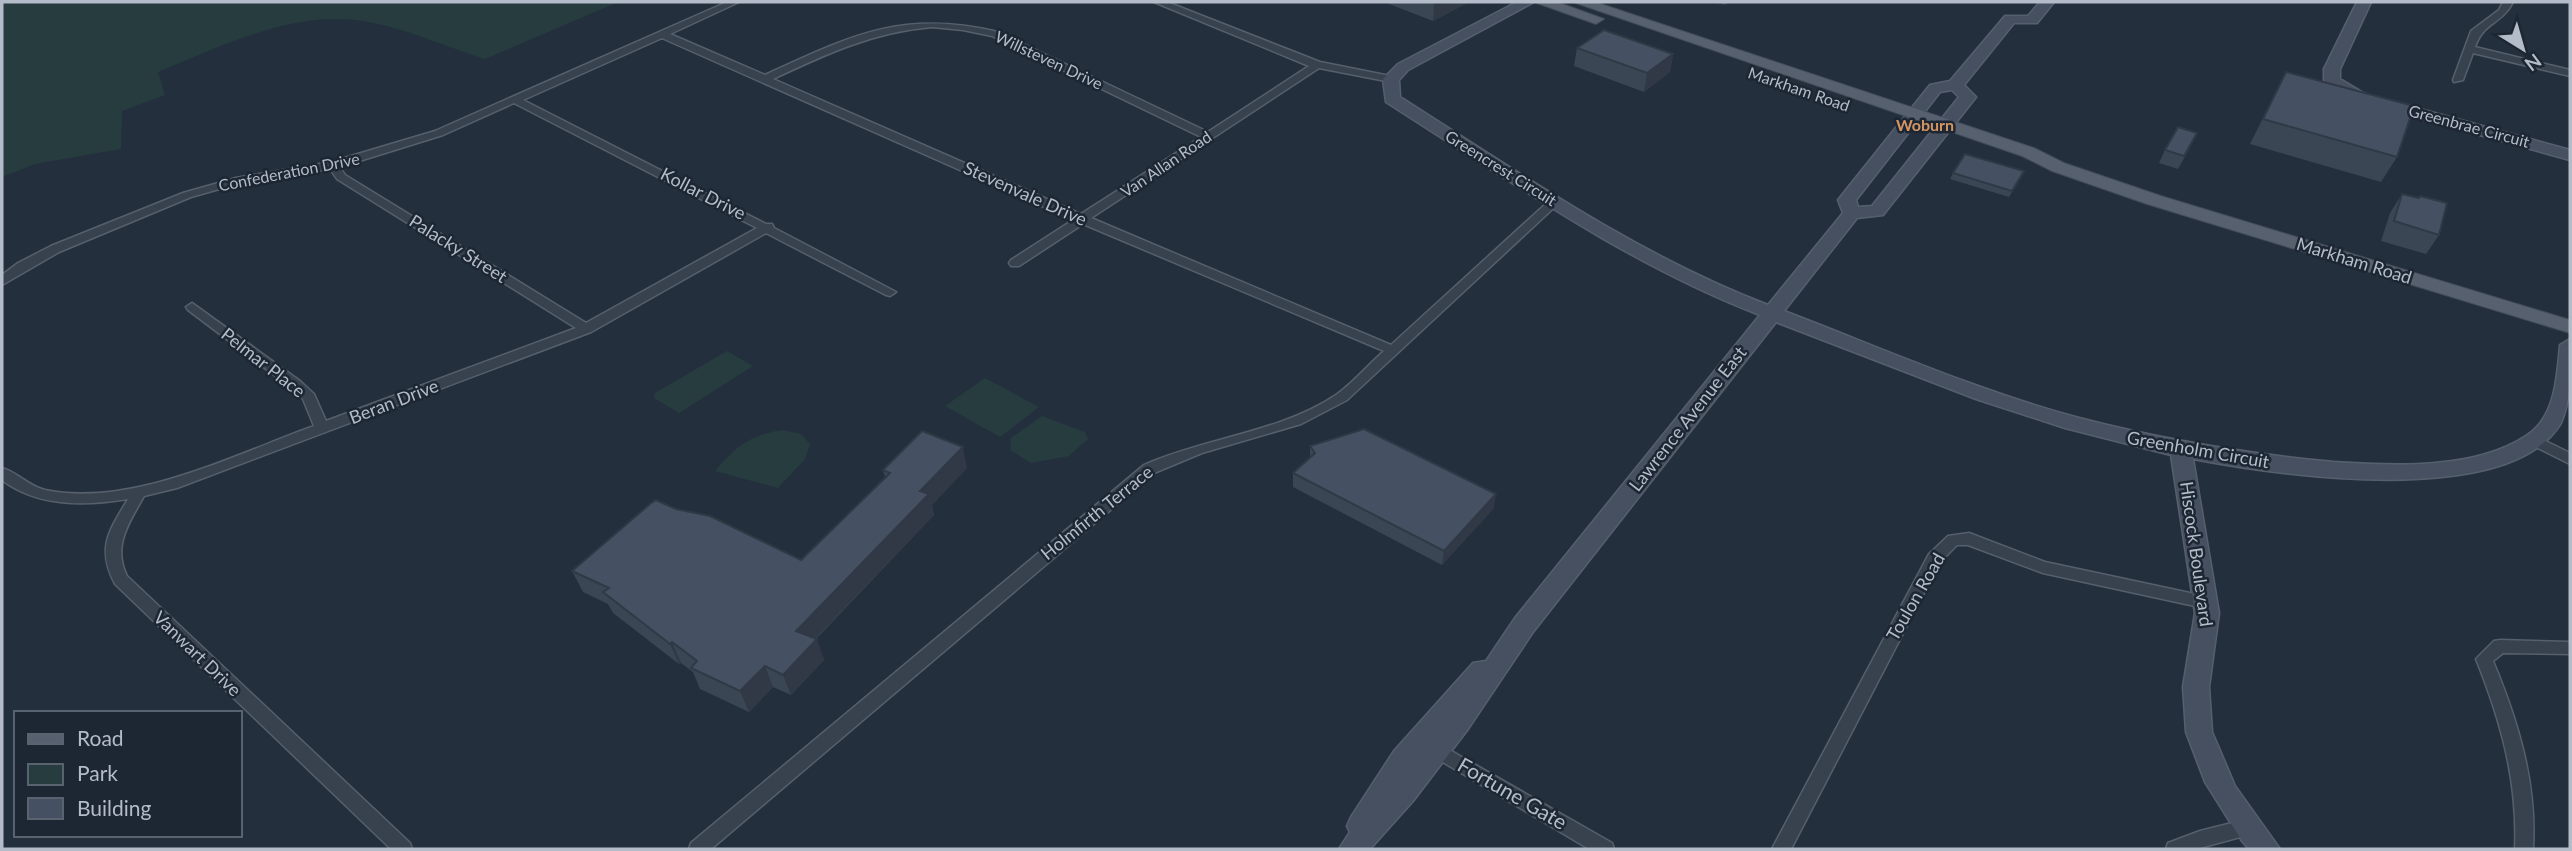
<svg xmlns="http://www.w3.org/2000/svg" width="2572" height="851" font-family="Lato,sans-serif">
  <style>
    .green { fill: #263c3f }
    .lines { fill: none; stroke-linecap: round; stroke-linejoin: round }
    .street-casing { stroke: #565f6c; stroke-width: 3 }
    .secondary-casing { stroke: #565f6c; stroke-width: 3 }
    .primary-casing { stroke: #414a57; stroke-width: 2 }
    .street { fill: #38414e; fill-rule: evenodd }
    .secondary { fill: #465061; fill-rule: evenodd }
    .primary { fill: #56606e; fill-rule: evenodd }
    .wall { fill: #3b4654 }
    .shaded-wall { fill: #303945 }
    .building { fill: #455162; stroke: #303945; stroke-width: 2 }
    .labels { text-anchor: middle; stroke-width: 5; stroke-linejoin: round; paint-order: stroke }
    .far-street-label { font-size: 16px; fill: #b4bcc9; stroke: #1d2633 }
    .far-neighbourhood-label { font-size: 16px; font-weight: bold; fill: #d59563; stroke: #1d2633 }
    .street-label { font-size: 18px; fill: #b4bcc9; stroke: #1d2633 }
    .near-street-label { font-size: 21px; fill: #b4bcc9; stroke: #1d2633 }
  </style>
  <rect width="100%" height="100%" fill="#242f3e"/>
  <path class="green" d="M2,2H618L485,59C450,48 414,32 378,24C301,5 228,44 158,72L165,95L122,111L121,149L35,164L2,177Z
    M727,351L753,366L679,413L654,398L655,393Z
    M985,378L1039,407L1000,437L945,406Z
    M1042,416L1085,432L1088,439L1069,456L1031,463L1010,450L1011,438Z
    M783,430L801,434L810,444L805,459L778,488L715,471C735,447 751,434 783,430Z"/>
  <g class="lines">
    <g class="street-casing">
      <path id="street" d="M727,2H739L670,34L765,75C850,36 902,9 998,32L1208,132L1309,66L1154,2H1167L1320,62L1395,77L1396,79L1391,82L1319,68L1091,218L1391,345L1550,200L1554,199L1560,202L1347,400L1301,424L1202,453L1154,473L711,849H689L691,843L1144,465C1205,438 1281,432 1336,395C1353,383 1368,365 1384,351L1083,224L1019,266H1011L1009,263L1011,260L1073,220L662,38L523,100L766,224H772L774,228L896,292L890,296L886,295L766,233L591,332L177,488L144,496C129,523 112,546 127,576L410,843L412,849H391L115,584C96,548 109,531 128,499C84,506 38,507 2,480V468C17,472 28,486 45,490C130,508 234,455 314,426L303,399L290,387L188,310L186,307L192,303L300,381L314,394L326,421L576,328L337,179L330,169L237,184L191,197L59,252L2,285V275L18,263L51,246L183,193L236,178L331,162L435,131ZM932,27L963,30L992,36L1201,137L1081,214L773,79C826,54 873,32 932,27ZM514,103L757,228L586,323L345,175L340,167L443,135Z
        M2503,2H2513C2501,25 2484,21 2475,47L2570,70V76L2473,53L2463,80L2454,82L2453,80L2471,31L2499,10Z
        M2535,436L2570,453V464L2530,444L2528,441L2530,438Z
        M1969,533L2045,562L2204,596L2210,598L2212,602L2210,606L2204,608L2043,573L1968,545H1957L1940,562L1791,849H1772L1929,554L1948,536Z
        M2500,640L2570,642V654L2503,653L2493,661C2518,721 2537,783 2533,849H2515C2518,782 2501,721 2476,659L2494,641Z
        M1432,740L1612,843L1614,849H1589L1426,752L1423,747L1426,742Z
        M2248,819L2255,821L2257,827L2255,833L2196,849H2166L2168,843L2200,831Z"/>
    </g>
    <g class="secondary-casing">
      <path id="secondary" d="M1517,2H1534L1408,70L1399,80L1400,97C1518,172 1637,255 1768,305L1843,213L1838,200L1930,85L1950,81L2005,16H2028L2040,2H2054L2037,23H2014L1964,85L1976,97L1883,215L1857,218L1784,311C1881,348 1978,391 2079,418C2164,440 2247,454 2334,462C2393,466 2474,470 2526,436C2556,417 2557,376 2560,345L2570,339C2570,366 2572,398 2561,423C2509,510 2278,475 2193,459L2219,613L2209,687L2212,732L2235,786L2280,849H2249L2242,841L2205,782L2186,732L2183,687L2195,613L2171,455L2065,428L1976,399L1776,322L1533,632L1468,729L1413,801L1370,849H1339L1350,832L1347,826L1351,817L1394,751L1473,663L1486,661L1515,618L1760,315C1627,264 1507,179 1386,102L1383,79L1398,64ZM1952,90L1959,97L1872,206L1858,207L1856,200L1940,92Z
        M2357,2H2371L2340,69V79L2365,94L2570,150V160L2353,100L2336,92L2324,80V69Z"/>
    </g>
    <g class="primary-casing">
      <path id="primary" d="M1534,2H1557L1604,19L1596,24Z
        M1573,2H1595L2034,148L2064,163L2161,196L2570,320V333L2147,204L2052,171L2022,156Z"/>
    </g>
    <use href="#street" class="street"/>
    <use href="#secondary" class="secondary"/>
    <use href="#primary" class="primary"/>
  </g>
  <path class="wall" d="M1384,2H1469L1433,21Z
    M1713,2H1729L1725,5Z
    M1577,48L1673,54L1670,72L1644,92L1574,66Z
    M2286,72L2397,157L2381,182L2250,144Z
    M2191,146L2178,169L2159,163L2165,150Z
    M2024,171L2021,178L2009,197L1950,179L1953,173Z
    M2402,194L2439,235L2426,254L2381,241L2390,213Z
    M1310,446L1494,508L1442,565L1293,487V473L1310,457Z
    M967,468L932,505L934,515L816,639L824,660L791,695L773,687L749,712L700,689L693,672L681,663L679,664L613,613L608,604L583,592L572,571L801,560L885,477L883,470Z"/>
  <path class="shaded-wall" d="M1434,2H1469L1433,21Z
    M1673,54L1670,72L1644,92L1647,73Z
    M2024,171L2021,178L2009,197L2012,191Z
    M963,447L967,468L932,505L934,515L803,651L796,631L920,491Z
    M1496,494L1494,508L1442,565L1444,551Z
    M817,639L824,660L791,695L783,675Z
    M672,642L681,663L679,664L670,644Z
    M765,666L773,687L749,712L740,691Z"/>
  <path class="building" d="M1604,30L1673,54L1647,73L1577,48Z
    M2286,72L2414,106L2397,157L2263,119Z
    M2178,127L2197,133L2184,156L2165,150Z
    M1965,154L2024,171L2012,191L1953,173Z
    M2402,194L2419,198L2420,196L2447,203L2439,235L2394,221Z
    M1364,429L1496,494L1444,551L1293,473L1315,453L1310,446Z
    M922,431L963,447L920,491L929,494L796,631L817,639L783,675L765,666L740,691L691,668L697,661L672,642L670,644L603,592L609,588L572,571L650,504L656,500L676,509L710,516L801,560L890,473L883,470Z"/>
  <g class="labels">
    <g class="far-street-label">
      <text transform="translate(1049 60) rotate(25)" y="6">Willsteven Drive</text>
      <text transform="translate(1799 89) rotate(19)" y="6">Markham Road</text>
      <text transform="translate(2469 126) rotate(15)" y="6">Greenbrae Circuit</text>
      <text transform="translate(1166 164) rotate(-34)" y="6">Van Allan Road</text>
      <text transform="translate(1501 168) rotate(32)" y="6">Greencrest Circuit</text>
      <text transform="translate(289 172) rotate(-11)" y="6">Confederation Drive</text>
    </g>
    <g class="far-neighbourhood-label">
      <text x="1925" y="131">Woburn</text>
    </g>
    <g class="street-label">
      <text transform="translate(703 194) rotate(27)" y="6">Kollar Drive</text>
      <text transform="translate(1025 194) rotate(24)" y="6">Stevenvale Drive</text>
      <text transform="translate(458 249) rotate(32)" y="6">Palacky Street</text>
      <text transform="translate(2354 261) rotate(17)" y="6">Markham Road</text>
      <text transform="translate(263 363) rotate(38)" y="6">Pelmar Place</text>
      <text transform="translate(394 402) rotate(-21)" y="6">Beran Drive</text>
      <text transform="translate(1688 419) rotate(-52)" y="6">Lawrence Avenue East</text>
      <text transform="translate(2198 450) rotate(10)" y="6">Greenholm Circuit</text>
      <text transform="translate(1097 513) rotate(-39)" y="6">Holmfirth Terrace</text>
      <text transform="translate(2196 554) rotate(82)" y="6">Hiscock Boulevard</text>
      <text transform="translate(1916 597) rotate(-60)" y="6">Toulon Road</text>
      <text transform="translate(197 654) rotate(44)" y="6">Vanwart Drive</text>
    </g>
    <g class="near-street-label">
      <text transform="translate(1512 794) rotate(30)" y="7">Fortune Gate</text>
    </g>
  </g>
  <rect width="2572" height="851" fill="none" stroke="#b4bcc9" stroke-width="7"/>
  <rect x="14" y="711" width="228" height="126" fill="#1d2633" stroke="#59626f" stroke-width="2"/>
  <rect x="28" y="734" width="35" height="10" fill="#56606e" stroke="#59626f" stroke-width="2"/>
  <text x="77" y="746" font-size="21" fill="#b4bcc9">Road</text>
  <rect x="28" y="764" width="35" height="21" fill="#263c3f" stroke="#59626f" stroke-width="2"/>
  <text x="77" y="781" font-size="21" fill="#b4bcc9">Park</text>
  <rect x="28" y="798" width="35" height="21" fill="#455162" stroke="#59626f" stroke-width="2"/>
  <text x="77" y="816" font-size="21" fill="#b4bcc9">Building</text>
  <g transform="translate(2523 49) rotate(143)" stroke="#1d2633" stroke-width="5" paint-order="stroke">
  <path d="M0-5L12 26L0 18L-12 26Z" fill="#b4bcc9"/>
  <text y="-10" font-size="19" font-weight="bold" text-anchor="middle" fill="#b4bcc9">N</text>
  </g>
</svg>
